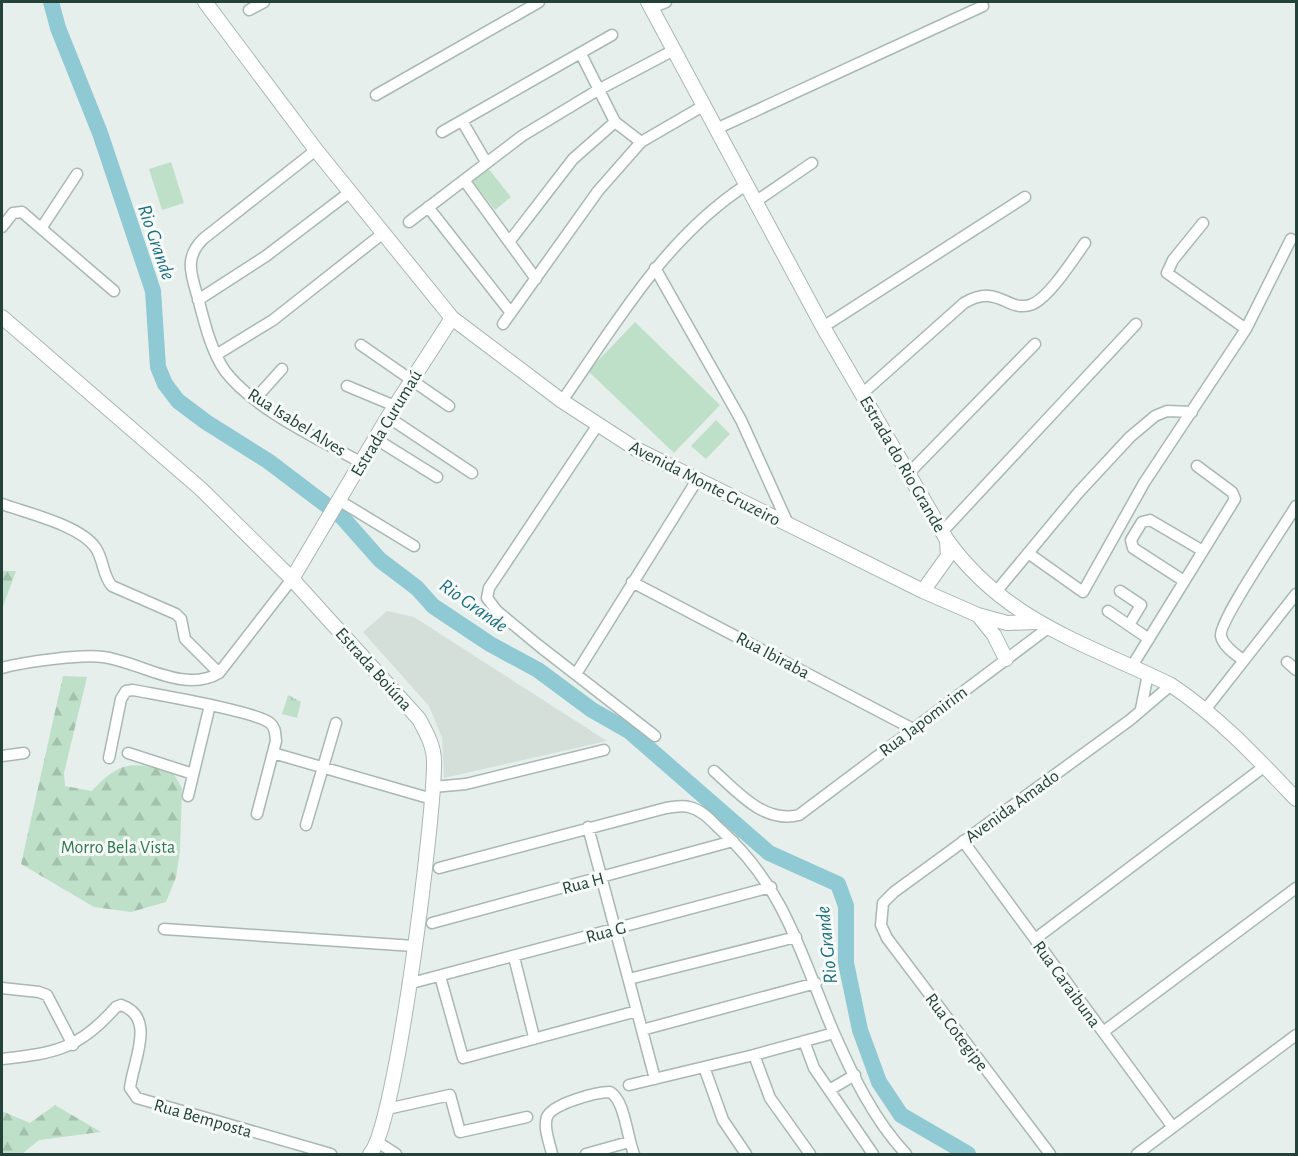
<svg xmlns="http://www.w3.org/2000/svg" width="1298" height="1156" font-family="'Alegreya Sans',sans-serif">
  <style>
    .built { fill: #d4dfda }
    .forest { fill: url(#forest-firs) }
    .park { fill: url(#park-tufts) }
    .pitch { fill: #bfe0c8 }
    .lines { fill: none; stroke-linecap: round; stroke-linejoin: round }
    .river { stroke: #8ec9d4; stroke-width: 16 }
    .minor-casing { stroke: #a8b8b2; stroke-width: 13 }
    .tertiary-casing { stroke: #a8b8b2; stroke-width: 16 }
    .minor { stroke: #fff; stroke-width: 10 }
    .tertiary { stroke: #fff; stroke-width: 14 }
    .labels { text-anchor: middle; stroke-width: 6; stroke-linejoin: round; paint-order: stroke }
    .street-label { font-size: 18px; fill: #24423a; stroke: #f7fbf9 }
    .park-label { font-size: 18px; fill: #2d7a4b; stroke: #f7fbf9 }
    .water-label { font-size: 20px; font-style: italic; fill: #1c6f80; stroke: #f7fbf9 }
  </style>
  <defs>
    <pattern id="forest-firs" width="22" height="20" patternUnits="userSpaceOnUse" patternTransform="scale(1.5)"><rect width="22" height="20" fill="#bfe0c8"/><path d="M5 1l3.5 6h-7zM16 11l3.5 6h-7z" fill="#a4c1ad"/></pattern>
    <pattern id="park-tufts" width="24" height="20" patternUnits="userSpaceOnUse" patternTransform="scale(1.5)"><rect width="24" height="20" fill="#bfe0c8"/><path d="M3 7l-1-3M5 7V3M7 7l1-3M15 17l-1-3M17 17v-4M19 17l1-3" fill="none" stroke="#a4c1ad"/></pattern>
  </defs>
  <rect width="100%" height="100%" fill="#e6efeb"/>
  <path class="built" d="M387,611L414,617L607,741L444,778L442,738L429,706L363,632Z"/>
  <path class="forest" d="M2,571H16L2,609Z
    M63,676L87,677L64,773L65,786L92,791C120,760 132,762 172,771L182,788L180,851L176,877L166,902L131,912L94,907L21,864Z
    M55,1105L101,1132L39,1140L22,1154H2V1111L30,1123Z"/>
  <path class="park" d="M288,695L301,702L297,718L282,714Z"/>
  <path class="pitch" d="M171,162L184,203L162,210L149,169Z
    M488,168L511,197L495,210L472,181Z
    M635,322L720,405L674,453L588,371Z
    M716,420L730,434L706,459L691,446Z"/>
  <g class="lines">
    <path class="river" d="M51,2L58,28L100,133L153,291L158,367L165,384L178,401L206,422L268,461L342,517L380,560L417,588L433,606L490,644L538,670L592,710L629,731L769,853L838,884L846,906V963L860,1030L879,1082L901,1115L968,1154"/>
    <g class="minor-casing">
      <path id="minor" d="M651,8L666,2
        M249,10L264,2
        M581,54L615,122L641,142
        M376,95L539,2
        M462,121L486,162
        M716,129L983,6
        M442,132L612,35
        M316,150L203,239C184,258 191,274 198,298C204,321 211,351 225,371C255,410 319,439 362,463
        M464,180L536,279
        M755,202L812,163
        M428,207L511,313
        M409,222L522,136L598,90L674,50
        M1203,223L1173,260L1167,273L1246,329
        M2,227L13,213L22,212L114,291
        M42,227L77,174
        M509,242L573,159L615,122
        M655,268L741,420L789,526
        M198,300L266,256L350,192
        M503,324L598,191L641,142L703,106
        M823,327L1025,197
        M361,345L449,406
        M216,355L273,320L382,234
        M347,386L395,406
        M863,393L964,303C999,283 1006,312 1030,305C1048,300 1074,258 1085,243
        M256,398L282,369
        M562,401C617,322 665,238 746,185
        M388,417L472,473
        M597,426L489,588L487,598L497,611L538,645L655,736
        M376,439L437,477
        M909,473L1035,344
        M340,501L414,546
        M2,504C27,513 79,525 95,547C104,559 102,575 112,586L176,614L181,619L185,639L219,673
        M942,532L1136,324
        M1028,553L1083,592L1144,483L1246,329L1291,239
        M1184,581L1133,548L1131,540L1142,522L1150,520L1203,551
        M632,582L913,729
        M1120,591L1141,605L1129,625
        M995,593L1078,493L1130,437L1155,416L1167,411L1192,412
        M1108,611L1149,639
        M1243,660C1235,654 1223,646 1221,636C1218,622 1285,525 1296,506
        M1287,662L1296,670
        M1132,666L1235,499L1232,492L1197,466
        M2,668C23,662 82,654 103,657C141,662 184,694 219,673L292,579
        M576,674L697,480
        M1141,709L1148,674
        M1205,710L1296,594
        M128,753L193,774
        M273,753L432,799
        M2,756L24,753
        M109,758L121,699L126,691L133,690C158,695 255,711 270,723C276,728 275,734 276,741L257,814
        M714,771C738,792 764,824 799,815L1048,628
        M433,787L466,784L604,750
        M188,796L210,705
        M306,825L336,723
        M588,827L655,1079
        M963,841L1172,1126
        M439,868L666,808C674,807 682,805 689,807C703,810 712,822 722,831C787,891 801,956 834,1033C853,1076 874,1120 906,1154
        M432,923L733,841
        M164,929L414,946
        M1035,939L1265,766
        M514,957L534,1037
        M440,976L463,1058L637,1011
        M629,979L796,937
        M408,984L771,887
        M2,988L39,992L47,995L73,1045
        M642,1030L816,983
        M1103,1032L1296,888
        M804,1041L814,1068L873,1154
        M754,1055L770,1098L810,1154
        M2,1059C56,1053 79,1049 116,1007L121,1005C157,1017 133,1061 130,1088L137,1098L331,1154
        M704,1067L723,1120L746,1154
        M629,1085L754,1055L834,1033
        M829,1090L855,1075
        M387,1109L450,1095L460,1132L527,1117
        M379,1143L396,1154
        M552,1154C550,1144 543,1128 547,1117C552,1104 596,1092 610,1092C625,1100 627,1138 634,1154
        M586,1154L629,1142
        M1050,1154L887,938L881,925L883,903L894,892L1130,720L1171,685
        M1137,1154L1296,1035"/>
    </g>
    <g class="tertiary-casing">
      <path id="tertiary" d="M205,2L316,150L452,318L562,401L636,449L923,591L978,615L1007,623L1036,622
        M648,2L823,327L947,540C1006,622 1085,643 1171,685C1219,717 1257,758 1296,799
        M2,317L201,489L292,579L419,719C426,732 434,746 434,761C435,813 396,1127 370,1154
        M292,579L388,417L452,318
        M923,591L948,556L947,540
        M978,615L994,635L1006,659"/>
    </g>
    <use href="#minor" class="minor"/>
    <use href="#tertiary" class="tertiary"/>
  </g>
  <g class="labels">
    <g class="street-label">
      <text transform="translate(297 422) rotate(32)" y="6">Rua Isabel Alves</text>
      <text transform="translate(386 423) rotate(-59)" y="6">Estrada Curumaú</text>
      <text transform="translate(903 464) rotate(60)" y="6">Estrada do Rio Grande</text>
      <text transform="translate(705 483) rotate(27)" y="6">Avenida Monte Cruzeiro</text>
      <text transform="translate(773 655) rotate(28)" y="6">Rua Ibiraba</text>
      <text transform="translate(374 669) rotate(48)" y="6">Estrada Boiúna</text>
      <text transform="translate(923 721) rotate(-37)" y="6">Rua Japomirim</text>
      <text transform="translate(1012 806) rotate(-36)" y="6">Avenida Amado</text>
      <text transform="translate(583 883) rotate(-15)" y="6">Rua H</text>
      <text transform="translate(606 932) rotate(-15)" y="6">Rua G</text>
      <text transform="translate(1067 984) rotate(54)" y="6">Rua Caraibuna</text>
      <text transform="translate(957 1032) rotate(53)" y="6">Rua Cotegipe</text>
      <text transform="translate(203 1118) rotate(16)" y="6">Rua Bemposta</text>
    </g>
    <g class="park-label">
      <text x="118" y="853">Morro Bela Vista</text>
    </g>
    <g class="water-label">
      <text transform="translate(157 242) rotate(71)" y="7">Rio Grande</text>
      <text transform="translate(474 605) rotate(35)" y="7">Rio Grande</text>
      <text transform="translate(826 945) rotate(-96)" y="7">Rio Grande</text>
    </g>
  </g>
  <rect width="1298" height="1156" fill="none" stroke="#24423a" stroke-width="6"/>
</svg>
